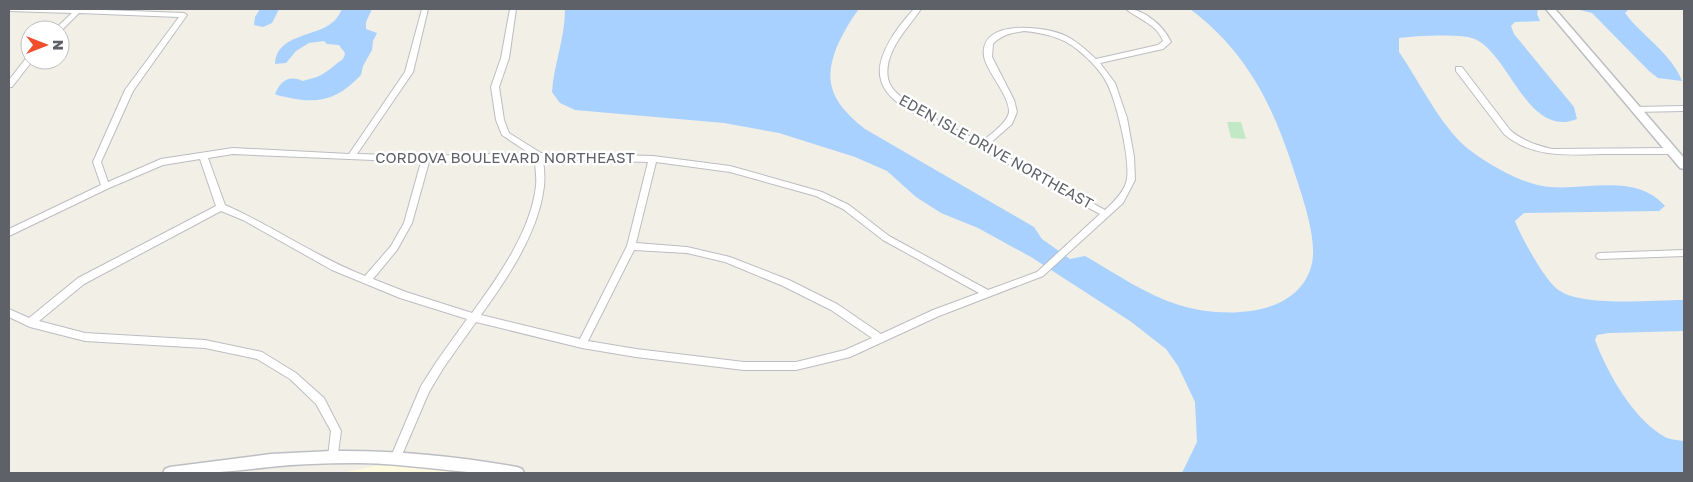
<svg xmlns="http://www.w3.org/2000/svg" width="1693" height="482" font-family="'Golos Text',sans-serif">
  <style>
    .commercial { fill: #fffadd }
    .green { fill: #c2e9c6 }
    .water { fill: #a8d1ff }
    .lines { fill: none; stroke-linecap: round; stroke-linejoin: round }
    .street-casing { stroke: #bbbdc2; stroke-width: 2 }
    .secondary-casing { stroke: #bcbec4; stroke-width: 3 }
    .street { fill: #fff; fill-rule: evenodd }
    .secondary { fill: #fff; fill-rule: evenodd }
    .labels { text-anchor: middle; stroke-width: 5; stroke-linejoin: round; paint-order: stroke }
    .street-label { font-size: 15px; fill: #5e6167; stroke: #fff }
  </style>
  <rect width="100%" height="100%" fill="#f1efe6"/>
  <path class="commercial" d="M380,465L466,471L480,473H340Z"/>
  <path class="green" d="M1227,122H1241L1246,139L1231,138Z"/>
  <path class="water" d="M260,9H279L272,23L263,27L254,25L255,17Z
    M342,9H372L366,22V29L377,33L373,41L372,50L363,66L361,75C338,99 319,105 286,97C282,96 279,96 275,94C281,80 289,75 303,81C321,76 321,76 335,65C340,60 344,61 345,53L339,45L327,44L324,41L309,43L296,51L286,63L275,64C276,34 316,37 333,22C337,19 340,13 342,9Z
    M565,9H859C851,19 845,30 839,42C821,82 832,103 865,129L1034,227L1042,239L1070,259L1085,256C1115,273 1146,295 1179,305C1219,318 1296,319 1311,267C1319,242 1302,196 1294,171C1273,105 1247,52 1190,9H1538L1537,14L1540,21L1515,22L1511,26L1514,34L1574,107L1577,119C1528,139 1510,55 1475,39C1462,33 1414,36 1399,38V52C1420,82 1439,124 1467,148C1477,156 1488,163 1499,169C1513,177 1534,186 1550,187C1589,190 1636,173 1665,206L1659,211L1524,213L1515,221C1521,237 1546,283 1560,291C1585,307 1653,300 1684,300V331L1609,333L1597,335L1595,340C1608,374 1633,419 1665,437C1671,440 1678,440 1684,441V473H1182L1197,442L1195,402L1178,366L1166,349L1130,321L1031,257L978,228L941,213L916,197L887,171L855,157L779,133L724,123L575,110L560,103L552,92C554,63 565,39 565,9Z
    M1551,9H1629L1625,13C1642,36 1672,54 1682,81L1658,78L1649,71L1592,13L1580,10Z"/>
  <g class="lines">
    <g class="street-casing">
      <path id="street" d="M9,9H78L184,13L187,15L133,91L101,162L108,182L161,159L233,148L349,154L405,72L422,9H428L413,72L357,154L426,156L529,153L502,135L496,120L491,87L501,58L510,9H516L509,58L499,87L504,120L509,133L541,153L653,156L730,166L822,192L849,205L889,236L988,290L1037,272L1100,214L903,107C894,100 884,92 881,80C874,57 899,25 914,9H921C910,25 895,40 889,60C887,68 886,78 891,86C903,106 959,130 981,142C989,136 1008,122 1009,112C1010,96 986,71 984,56C979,18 1046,26 1066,36C1078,42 1087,51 1096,59L1158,45L1163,41C1157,24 1138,19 1126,9C1143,8 1164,26 1171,42L1163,49L1100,63L1115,83L1127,118L1134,157L1135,180L1123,203L1043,276L939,316L850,357L796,370H744L636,357L582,348L476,322L444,367L429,392L399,462L395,464L391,462L390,459L421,386L437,361L467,319L400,298L332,270L243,220L221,211L84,284L39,321L85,333L205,340L262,352L296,373L324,398L341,431L337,460L333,462L329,460L328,457L331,431L316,404L290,379L257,359L205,348L85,341L30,327L9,317V309L29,318L78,278L216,206L200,159L163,165L109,188L9,236V229L101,185L93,162L125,90L179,17L79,13L60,32V30H54L72,13L9,11ZM1024,31C1044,33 1062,37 1078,50C1089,59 1102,72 1108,85C1117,105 1130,157 1127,179C1125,191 1114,202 1105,210L987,146L1012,124L1017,112L1014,100L992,57L993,44C1001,35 1012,33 1024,31ZM233,154L421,162L404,223L391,246L365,276C316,257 273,226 225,205L208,158ZM535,159C535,168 537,177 536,186C531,231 498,277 472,313L406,292L373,279L397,250L412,223L429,162ZM543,159L648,162L627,246L580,339L481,315C507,279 539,232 544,186C545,178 544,168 543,159ZM656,162L730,172L816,196L843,209L883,240L979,293L933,310L881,334L837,304L789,280L730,257L687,247L636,243ZM634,250L687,253L725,262L783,286L831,310L872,338L845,350L796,362H744L636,349L588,341Z
        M27,57H30V60H33L12,87H9V80Z
        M1456,67H1462L1510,130C1523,141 1536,145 1552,149L1671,148L1675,151L1671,154C1648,154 1624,154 1601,154C1566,155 1532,158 1504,134L1456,71Z
        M1636,107L1684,106V111L1633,112L1632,110Z
        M1684,250V256L1600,259L1597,258L1596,256L1597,254L1600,253Z"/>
    </g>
    <g class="secondary-casing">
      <path id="secondary" d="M1546,9H1555L1684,158V169L1680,168Z
        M332,451C394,450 456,456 517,467L522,469L524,473C468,477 410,462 353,463C325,463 297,464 269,467C234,471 199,475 163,473L165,469L170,467L271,454Z"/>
    </g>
    <use href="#street" class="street"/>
    <use href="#secondary" class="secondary"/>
  </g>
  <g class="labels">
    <g class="street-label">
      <text transform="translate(996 152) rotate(29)" y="5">EDEN ISLE DRIVE NORTHEAST</text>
      <text x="505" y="163">CORDOVA BOULEVARD NORTHEAST</text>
    </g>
  </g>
  <rect width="1693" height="482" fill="none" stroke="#5e6167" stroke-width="20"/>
  <g transform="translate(45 45) rotate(90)"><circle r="24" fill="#ffffff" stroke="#bfc0c2"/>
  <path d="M0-4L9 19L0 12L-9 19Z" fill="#f04d2d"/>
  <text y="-8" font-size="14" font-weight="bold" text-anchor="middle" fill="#5e6167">N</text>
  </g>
</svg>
